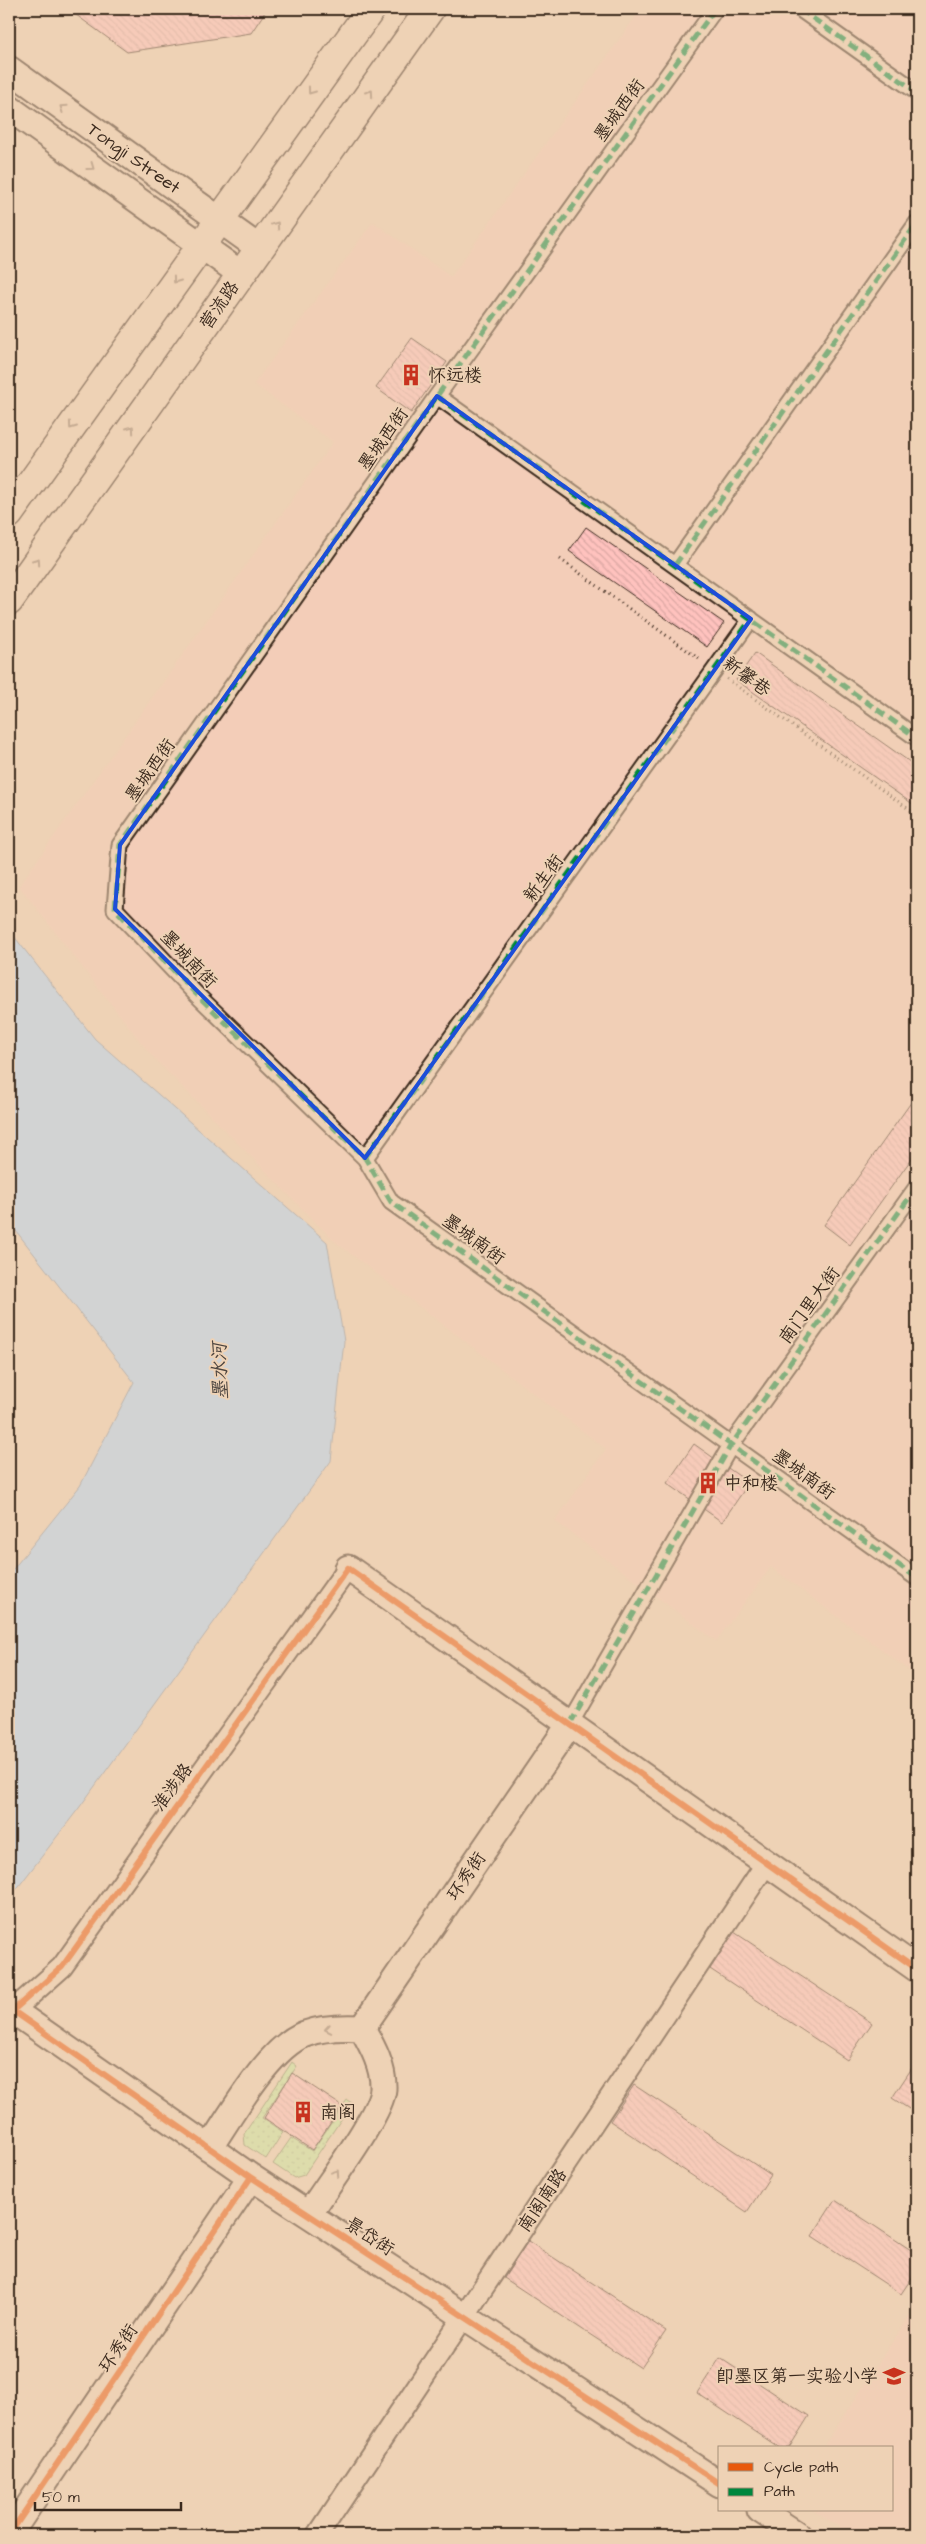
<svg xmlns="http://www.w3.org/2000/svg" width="926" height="2544" font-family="'Architects Daughter','LXGW WenKai TC',sans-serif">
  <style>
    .built { fill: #f3cdb8 }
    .green { fill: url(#green-dots); stroke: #828a60 }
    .water { fill: #afd5f9; stroke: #8191a1 }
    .building { fill: url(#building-back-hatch); stroke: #3b2a1e }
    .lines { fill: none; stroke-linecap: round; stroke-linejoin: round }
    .pedestrian-casing { stroke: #3b2a1e; stroke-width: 19 }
    .minor-casing { stroke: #3b2a1e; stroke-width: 24 }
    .tertiary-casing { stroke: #3b2a1e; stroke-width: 29 }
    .secondary-casing { stroke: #3b2a1e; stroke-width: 31 }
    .path { stroke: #3b2a1e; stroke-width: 3; stroke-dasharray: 1 4; stroke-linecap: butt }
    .pedestrian { stroke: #eed2b5; stroke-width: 15 }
    .minor { stroke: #eed2b5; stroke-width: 20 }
    .tertiary { stroke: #eed2b5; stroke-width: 25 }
    .secondary { stroke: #eed2b5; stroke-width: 28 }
    .quiet { stroke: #00873e; stroke-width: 5; stroke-dasharray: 10 5; stroke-linecap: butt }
    .cycleway-casing { stroke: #eed2b5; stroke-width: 9 }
    .cycleway { stroke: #e8590c; stroke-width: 6 }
    .oneway { stroke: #947e6a }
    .marked { fill: none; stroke: #1d4ed8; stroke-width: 4; stroke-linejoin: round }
    .labels { text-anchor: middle; stroke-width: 4; stroke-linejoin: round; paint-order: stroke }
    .street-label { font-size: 18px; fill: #3b2a1e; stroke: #eed2b5 }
    .poi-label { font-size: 18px; fill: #3b2a1e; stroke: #eed2b5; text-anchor: start }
    .water-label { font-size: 19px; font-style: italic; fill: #4c443f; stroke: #eed2b5 }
  </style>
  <defs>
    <pattern id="green-dots" width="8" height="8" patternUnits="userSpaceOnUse" patternTransform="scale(1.25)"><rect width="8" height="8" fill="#c8e9a1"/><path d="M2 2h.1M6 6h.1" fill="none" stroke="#adc88a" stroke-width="1.8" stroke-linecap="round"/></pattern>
    <pattern id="building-back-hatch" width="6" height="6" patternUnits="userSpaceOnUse" patternTransform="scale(1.25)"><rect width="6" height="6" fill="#ffc2be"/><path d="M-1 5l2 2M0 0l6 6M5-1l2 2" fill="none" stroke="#dba7a3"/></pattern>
  </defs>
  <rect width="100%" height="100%" fill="#eed2b5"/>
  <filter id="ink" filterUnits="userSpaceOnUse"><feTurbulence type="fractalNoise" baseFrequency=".02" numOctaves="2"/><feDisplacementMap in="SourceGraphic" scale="10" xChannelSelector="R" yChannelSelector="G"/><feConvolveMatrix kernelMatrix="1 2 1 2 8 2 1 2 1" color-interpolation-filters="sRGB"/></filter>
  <g filter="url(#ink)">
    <path class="built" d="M641,9H917V1676L771,1567L716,1641L555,1521L606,1449L334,1241L150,1054L19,886L333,442L254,384L373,222L451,277Z
      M917,2304V2535H852L813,2510H892V2448H823Z"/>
    <path class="green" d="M292,2062L297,2066L262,2118L283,2132L266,2159L245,2145L244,2134Z
      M347,2100L352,2103L304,2175L294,2178L273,2164L291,2138L312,2151Z"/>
    <path class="water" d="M9,930L95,1039L327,1242L344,1341L331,1461L79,1808L9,1899V1574L80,1486L134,1382L9,1222Z"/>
    <path class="building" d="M68,9H267L251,33L127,52Z
      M412,338L447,362L411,413L376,388Z
      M586,527L724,623L707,647L569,551Z
      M755,653L917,767V807L736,680Z
      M917,1094V1151L850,1245L824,1225Z
      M694,1444L749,1483L722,1522L667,1483Z
      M734,1932L872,2023L847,2060L710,1969Z
      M916,2062L917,2063V2114L892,2098Z
      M292,2073L342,2106L312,2150L264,2118Z
      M634,2085L771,2175L747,2212L610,2121Z
      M835,2200L917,2254V2270L901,2294L812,2236Z
      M528,2241L666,2331L641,2368L504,2278Z
      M720,2358L809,2416L789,2448H780L697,2393Z"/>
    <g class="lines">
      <g class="pedestrian-casing">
        <path id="pedestrian" d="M715,9L437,396L120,845L115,909L196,994L365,1158L391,1202L917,1578
          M800,9L917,92
          M437,396L917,738
          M675,565L917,223
          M365,1158L751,619
          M570,1724L731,1445L917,1187"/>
      </g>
      <g class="minor-casing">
        <path id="minor" d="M9,2014L62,1967L348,1568
          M318,2535L766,1864"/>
      </g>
      <g class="tertiary-casing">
        <path id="tertiary" d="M9,69L259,248
          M9,108L241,274
          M348,1568L917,1969
          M9,2008L251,2177L720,2484
          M362,2028L570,1724
          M209,2148C231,2116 269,2047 305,2034C323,2027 343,2027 362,2028C372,2046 384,2067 383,2089C381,2115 325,2188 309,2214
          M760,2510L798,2535
          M9,2535L251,2177"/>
      </g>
      <g class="secondary-casing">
        <path id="secondary" d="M9,514L371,9
          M9,601L430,9"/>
      </g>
      <path class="path" d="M560,559L702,661
        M727,679L917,815"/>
      <use href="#pedestrian" class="pedestrian"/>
      <use href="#minor" class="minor"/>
      <use href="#tertiary" class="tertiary"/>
      <use href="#secondary" class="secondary"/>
      <path class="quiet" d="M715,9L437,396L120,845L115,909L196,994L365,1158L391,1202L917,1578
        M800,9L917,92
        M437,396L917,738
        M675,565L917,223
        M365,1158L751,619
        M570,1724L731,1445L917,1187"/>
      <g class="cycleway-casing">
        <path id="cycleway" d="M9,2008L251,2177L720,2484
          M9,2014L62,1967L348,1568L917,1969
          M9,2535L251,2177"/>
      </g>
      <use href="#cycleway" class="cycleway"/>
    </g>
    <defs><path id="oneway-chevron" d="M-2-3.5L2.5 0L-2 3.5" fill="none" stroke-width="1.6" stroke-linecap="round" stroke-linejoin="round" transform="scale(1.25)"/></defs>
    <g class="oneway">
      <use href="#oneway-chevron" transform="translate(311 91) rotate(126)"/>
      <use href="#oneway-chevron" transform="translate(370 93) rotate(-55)"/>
      <use href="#oneway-chevron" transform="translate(63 108) rotate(-145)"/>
      <use href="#oneway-chevron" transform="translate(91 167) rotate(36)"/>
      <use href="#oneway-chevron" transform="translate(276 225) rotate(-55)"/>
      <use href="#oneway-chevron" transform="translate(176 280) rotate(126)"/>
      <use href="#oneway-chevron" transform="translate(72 426) rotate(126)"/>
      <use href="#oneway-chevron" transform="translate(131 429) rotate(-55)"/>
      <use href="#oneway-chevron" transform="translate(37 561) rotate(-55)"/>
      <use href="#oneway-chevron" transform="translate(328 2029) rotate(170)"/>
      <use href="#oneway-chevron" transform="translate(336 2173) rotate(-56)"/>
    </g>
  </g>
  <path d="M0 0H926V2544H0ZM437,396L751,619L365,1158L115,909L120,845Z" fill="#eed2b5" fill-opacity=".55" fill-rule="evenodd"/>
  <path class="marked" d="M437,396L751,619L365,1158L115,909L120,845Z"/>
  <defs>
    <g id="building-bare" transform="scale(1.725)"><path d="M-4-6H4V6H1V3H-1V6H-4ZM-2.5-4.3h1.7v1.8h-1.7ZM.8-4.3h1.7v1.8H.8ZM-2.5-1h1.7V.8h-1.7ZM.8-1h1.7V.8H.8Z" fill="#c8321e" stroke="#eed2b5" stroke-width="2.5" paint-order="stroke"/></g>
    <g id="school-bare" transform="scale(1.725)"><path d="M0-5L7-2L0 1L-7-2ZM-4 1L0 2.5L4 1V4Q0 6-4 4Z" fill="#c8321e" stroke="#eed2b5" stroke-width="2.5" paint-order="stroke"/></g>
  </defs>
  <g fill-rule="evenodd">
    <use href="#building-bare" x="411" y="375"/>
    <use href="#building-bare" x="708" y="1483"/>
    <use href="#building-bare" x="303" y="2112"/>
    <use href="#school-bare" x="894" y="2376"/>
  </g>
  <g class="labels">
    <g class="street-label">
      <text transform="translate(619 110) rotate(-54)" y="6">墨城西街</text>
      <text transform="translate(134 158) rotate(35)" y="6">Tongji Street</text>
      <text transform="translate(219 305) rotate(-55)" y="6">营流路</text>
      <text transform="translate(383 439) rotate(-55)" y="6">墨城西街</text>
      <text transform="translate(747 676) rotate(36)" y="6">新馨巷</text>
      <text transform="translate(150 770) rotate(-55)" y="6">墨城西街</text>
      <text transform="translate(543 878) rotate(-54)" y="6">新生街</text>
      <text transform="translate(189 959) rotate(46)" y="6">墨城南街</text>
      <text transform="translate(474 1239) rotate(36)" y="6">墨城南街</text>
      <text transform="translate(809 1305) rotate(-54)" y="6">南门里大街</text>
      <text transform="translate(804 1474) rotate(36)" y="6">墨城南街</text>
      <text transform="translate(172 1787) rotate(-54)" y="6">淮涉路</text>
      <text transform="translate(466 1876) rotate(-56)" y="6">环秀街</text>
      <text transform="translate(542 2200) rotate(-56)" y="6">南阁南路</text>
      <text transform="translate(370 2236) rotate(33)" y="6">景岱街</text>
      <text transform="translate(118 2348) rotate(-56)" y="6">环秀街</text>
    </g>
    <g class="poi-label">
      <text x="428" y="381">怀远楼</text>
      <text x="724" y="1489">中和楼</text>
      <text x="320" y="2118">南阁</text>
      <text x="878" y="2382" text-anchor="end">即墨区第一实验小学</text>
    </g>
    <g class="water-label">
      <text transform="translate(219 1371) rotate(-92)" y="7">墨水河</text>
    </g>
  </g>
  <rect width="926" height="2544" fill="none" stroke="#eed2b5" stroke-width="30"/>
  <rect x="15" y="15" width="896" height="2514" fill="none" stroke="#3b2a1e" stroke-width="2" filter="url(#ink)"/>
  <rect x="718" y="2446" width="175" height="65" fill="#eed2b5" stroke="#a68f79"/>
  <rect x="728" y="2463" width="25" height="8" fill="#e8590c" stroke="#a68f79"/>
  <text x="764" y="2472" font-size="15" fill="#3b2a1e">Cycle path</text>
  <rect x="728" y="2488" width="25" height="8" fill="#00873e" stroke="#a68f79"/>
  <text x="764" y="2496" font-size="15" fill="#3b2a1e">Path</text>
  <path d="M35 2502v8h146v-8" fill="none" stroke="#3b2a1e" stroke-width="2.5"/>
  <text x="42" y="2502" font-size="15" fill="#3b2a1e" stroke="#eed2b5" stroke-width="4" paint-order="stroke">50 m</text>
</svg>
